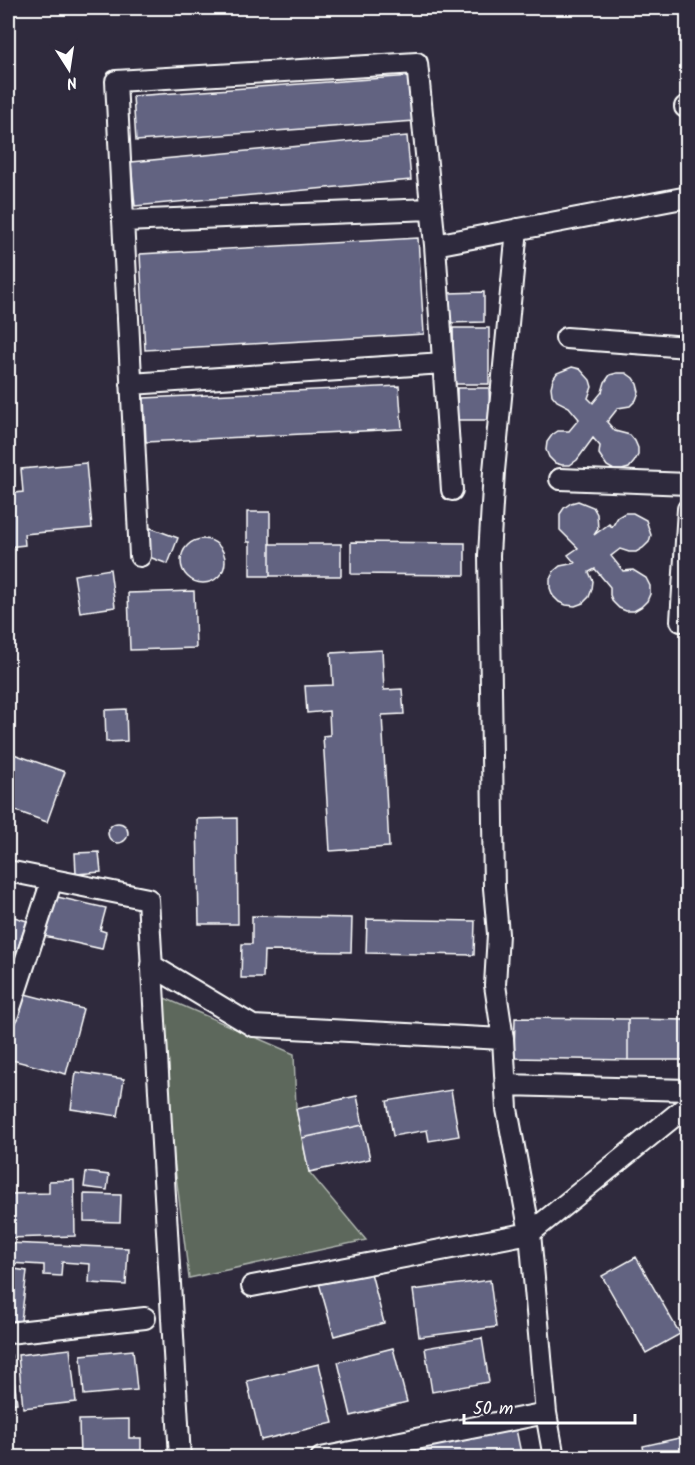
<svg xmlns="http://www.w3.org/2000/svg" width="695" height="1465" font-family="Kalam,sans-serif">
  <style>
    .green { fill: #5d685c; stroke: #aeb4ae; stroke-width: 1.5 }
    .building { fill: #626381; stroke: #fff; stroke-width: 1.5 }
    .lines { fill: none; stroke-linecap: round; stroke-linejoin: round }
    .street-casing { stroke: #fff; stroke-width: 24 }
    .street { stroke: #2f2a3d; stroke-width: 20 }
  </style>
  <rect width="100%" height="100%" fill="#2f2a3d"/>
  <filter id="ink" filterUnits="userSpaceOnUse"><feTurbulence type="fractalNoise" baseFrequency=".0167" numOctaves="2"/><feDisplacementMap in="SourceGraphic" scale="12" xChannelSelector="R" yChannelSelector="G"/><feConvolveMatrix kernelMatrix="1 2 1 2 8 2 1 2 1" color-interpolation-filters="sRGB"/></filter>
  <g filter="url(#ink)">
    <path class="green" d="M153,993L294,1054L296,1109L309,1172L366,1240L189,1278Z"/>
    <path class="building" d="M412,76L415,121L136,141L133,96Z
      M407,136L411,180L135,206L131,162Z
      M418,238L424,334L145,350L140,254Z
      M484,292V322L449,323L448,293Z
      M453,328H489V384H454Z
      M572,367L580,369L590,380L592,387L588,398L593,403L602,392L605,382L610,375L617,373H626L633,378L637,384L639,392L636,400L630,406L618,408L607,422L615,431L630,435L635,441L638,448V455L634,462L629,468L622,470H614L607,466L599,454L600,446L593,438L577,460L570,465H562L555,463L549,457L546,450L547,442L552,435L558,431H569L579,419L569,407L557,401L552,395L551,387L553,379L557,373Z
      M399,386L402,429L146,442L144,398Z
      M457,388H489L490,420H457Z
      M86,463L92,528L24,534L25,545L8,547V494L23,492L21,469Z
      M578,501L593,507L597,514L598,529L594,535L609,524L612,527L618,517L625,513H633L646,520L651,535L649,542L643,548L636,552H629L620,549L611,556L623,571L633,570L646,578L650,586V594L647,601L641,607L634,611H626L619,608L613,602L610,595V587L595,569L589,572L593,581L592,589L589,597L583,603L575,606L566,605L559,602L553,596L550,588V579L554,571L560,566L575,563L568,555L578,548L560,530V514L564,508L571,503Z
      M247,512H270V576H250V542H247Z
      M151,528L178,538L168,564L141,554Z
      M181 561a22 22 0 1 1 44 0a22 22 0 1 1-44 0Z
      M351,542L465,543V575L351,574Z
      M270,544H341V576H270Z
      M110,569L115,607L80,612L74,575Z
      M194,591L196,648L130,650L128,593Z
      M382,650L384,690L402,689L404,714L382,715L389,847L330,851L323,736L330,735L329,711L307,713L305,686L333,685L331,653Z
      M126,709L127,741L106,742L105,710Z
      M8,752L65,772L47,822L8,808Z
      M237,818L238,924H199L197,819Z
      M108 833a10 10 0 1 1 20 0a10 10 0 1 1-20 0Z
      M99,852L101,872L76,874L75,853Z
      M53,896L106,908L100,930L106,932L102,949L44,936Z
      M8,915L27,921L17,951L8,948Z
      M252,916L352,918L351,952L264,951L263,978H241L242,944H252Z
      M367,919L475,921L474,955L366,953Z
      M21,993L83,1009L66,1074L8,1059V1044Z
      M515,1018L628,1019V1060L514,1058Z
      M628,1019L688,1020V1060H628Z
      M76,1072L124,1079L118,1116L71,1109Z
      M451,1090L459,1136L429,1141L427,1130L393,1136L387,1101Z
      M357,1096L363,1125L302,1138L296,1109Z
      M8,1101H10L13,1143L8,1144Z
      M363,1125L370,1159L309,1172L302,1138Z
      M86,1172L109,1175L107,1190L84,1187Z
      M74,1180L75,1236L8,1238V1194L49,1193V1181Z
      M84,1194L121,1195L120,1222L84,1221Z
      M8,1243L128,1248L126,1285L89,1283L90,1264L62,1262L61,1276L44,1275V1265L8,1263Z
      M636,1257L680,1334L646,1353L602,1276Z
      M8,1268L27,1271L20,1329L8,1327Z
      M370,1269L384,1323L334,1336L319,1283Z
      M490,1280L496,1327L419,1337L413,1290Z
      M482,1338L489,1382L432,1392L425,1348Z
      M393,1348L407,1402L351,1416L338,1362Z
      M70,1349L76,1402L23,1408L18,1355Z
      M133,1350L137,1390L84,1395L81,1355Z
      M8,1355H11L17,1403L8,1404Z
      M319,1364L333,1423L261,1440L247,1381Z
      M129,1419V1438H141V1454H124V1458H80L79,1420Z
      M516,1429L522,1458H376Z
      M688,1436V1458H645L643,1446Z"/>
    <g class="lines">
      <g class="street-casing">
        <path id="street" d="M685,107H688
          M123,221L431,209
          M517,229L494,471L489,555L494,888L498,934L495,985L503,1039L507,1109L530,1233L546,1413L554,1458
          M435,245L688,197
          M566,338L688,347
          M131,384L443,363
          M560,479L688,484
          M140,556L116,81L417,63L435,245L452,490
          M681,621L688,509
          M8,871L148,899L180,1458
          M151,965L253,1026L503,1039
          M8,1014L52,880
          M506,1085L688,1090
          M252,1286L530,1233L688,1105
          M8,1333L145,1318
          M321,1458L546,1413"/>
      </g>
      <use href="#street" class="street"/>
    </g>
  </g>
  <rect width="695" height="1465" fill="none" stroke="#2f2a3d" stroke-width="30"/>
  <rect x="15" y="15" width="665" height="1435" fill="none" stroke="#fff" stroke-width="2" filter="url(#ink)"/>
  <g transform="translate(69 69) rotate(168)" stroke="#2f2a3d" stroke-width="4.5" paint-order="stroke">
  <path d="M0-4.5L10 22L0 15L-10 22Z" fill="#ffffff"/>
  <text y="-9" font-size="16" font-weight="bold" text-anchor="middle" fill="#ffffff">N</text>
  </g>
  <path d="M464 1414v9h171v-9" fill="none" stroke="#ffffff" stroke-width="3"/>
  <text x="473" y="1414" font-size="18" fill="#ffffff" stroke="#2f2a3d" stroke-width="4.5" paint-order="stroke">50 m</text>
</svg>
